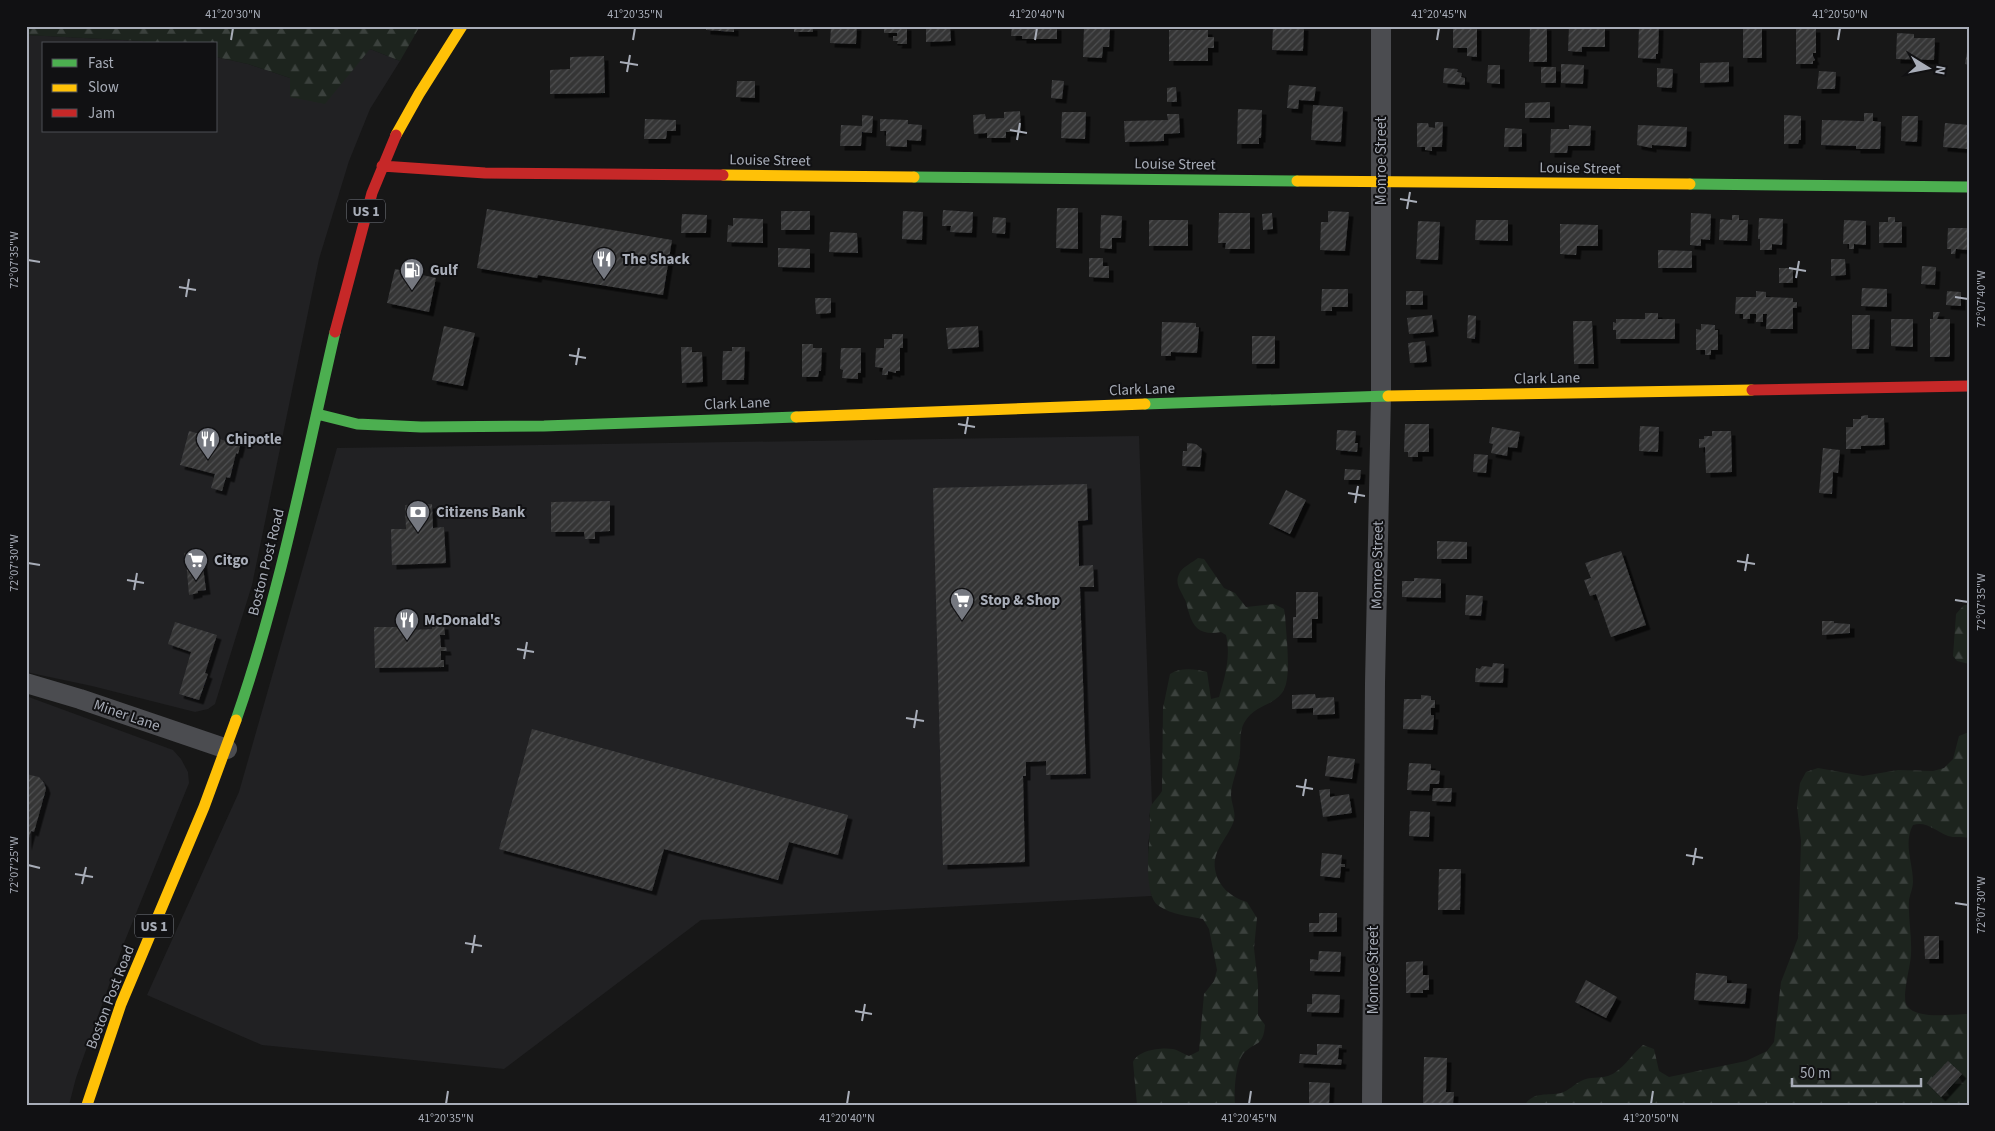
<svg xmlns="http://www.w3.org/2000/svg" width="1995" height="1131" font-family="'Source Sans 3',sans-serif">
  <style>
    .built { fill: #212123 }
    .forest { fill: url(#forest-firs) }
    .building { fill: url(#building-hatch); filter: url(#shadow) }
    .lines { fill: none; stroke-linecap: round; stroke-linejoin: round }
    .street { stroke: #4b4c50; stroke-width: 20 }
    .fast { stroke: #4caf50; stroke-width: 11 }
    .slow { stroke: #ffc107; stroke-width: 11 }
    .jam { stroke: #c62828; stroke-width: 11 }
    .ticks { fill: none; stroke: #a8adb8; stroke-width: 2 }
    .labels { text-anchor: middle; stroke-width: 4; stroke-linejoin: round; paint-order: stroke }
    .shield { fill: #111113; stroke: #7b7e86; stroke-width: 1 }
    .shield-label { font-size: 14px; font-weight: bold; fill: #a8adb8 }
    .street-label { font-size: 15px; fill: #a8adb8; stroke: #111113 }
    .poi-label { font-size: 15px; font-weight: bold; fill: #a8adb8; stroke: #111113; text-anchor: start }
    .neatline { fill: none; stroke: #a8adb8; stroke-width: 2 }
    .ticks-label { font-size: 12px; text-anchor: middle; fill: #a8adb8 }
  </style>
  <defs>
    <pattern id="forest-firs" width="22" height="20" patternUnits="userSpaceOnUse" patternTransform="scale(1.25)"><rect width="22" height="20" fill="#1d241e"/><path d="M5 1l3.5 6h-7zM16 11l3.5 6h-7z" fill="#3b413d"/></pattern>
    <pattern id="building-hatch" width="6" height="6" patternUnits="userSpaceOnUse" patternTransform="scale(1.25)"><rect width="6" height="6" fill="#353536"/><path d="M-1 1l2-2M0 6l6-6M5 7l2-2" fill="none" stroke="#4f5051"/></pattern>
    <filter id="shadow"><feDropShadow dx="4.5" dy="4.5" stdDeviation="0" flood-color="#0009"/></filter>
  </defs>
  <rect width="100%" height="100%" fill="#171717"/>
  <path class="built" d="M26,35L142,41L155,44H44V131H216V57L248,64L290,78L370,49L400,61L370,109L349,161L319,259L252,585L215,704L208,709L195,712L92,686L26,672Z
    M1139,436L1152,805L1149,816L1151,827L1148,844L1151,896L701,920L504,1069L262,1045L147,995L239,792L337,448Z
    M26,696L173,750L181,759L188,772L189,783L124,943L76,1078L69,1105H26Z"/>
  <path class="forest" d="M26,26H420L400,61L370,49L325,104L290,97V78L248,64L216,57V44H155L142,41L26,35Z
    M1198,558L1204,559L1224,588L1235,593L1246,607L1274,604L1284,609L1285,615C1286,632 1291,672 1285,687C1277,707 1256,702 1244,723C1239,732 1241,743 1240,753C1239,767 1232,780 1231,794C1231,803 1236,811 1234,820C1229,837 1212,850 1215,869C1218,887 1231,897 1247,902L1257,918L1254,948L1258,985V1015L1265,1025C1263,1048 1256,1040 1243,1054C1235,1065 1234,1092 1235,1105H1137L1133,1062C1138,1050 1161,1047 1173,1049C1178,1050 1184,1054 1189,1056L1199,1051L1204,994L1214,981L1217,970L1209,929L1203,919C1189,916 1172,915 1159,906C1143,896 1149,847 1150,829C1151,821 1148,814 1151,806C1153,802 1159,796 1162,791L1163,708L1170,674C1181,667 1195,669 1207,672L1211,699L1219,697C1225,677 1231,656 1226,635L1221,632C1204,635 1194,631 1189,613C1187,608 1187,602 1184,598C1180,589 1174,583 1180,572C1183,567 1193,562 1198,558Z
    M1964,605H1969V664L1957,661L1953,656L1956,614Z
    M1969,732V838C1962,836 1954,838 1948,836C1935,831 1927,821 1913,825C1903,843 1913,863 1913,882C1913,888 1910,894 1909,900C1908,918 1912,936 1911,954C1911,965 1901,998 1907,1006C1918,1020 1952,1014 1969,1014V1105H1525C1533,1091 1548,1096 1561,1093C1568,1091 1575,1084 1581,1081C1590,1076 1599,1079 1608,1076C1622,1071 1631,1055 1643,1045L1654,1049L1659,1071L1669,1077L1746,1061L1767,1051L1774,1042L1781,982L1798,938L1801,841L1797,806L1800,783L1806,772L1818,768L1863,776L1898,770L1933,771L1944,768L1953,759L1959,736Z"/>
  <path class="building" d="M706,26H734V32L706,30Z
    M794,26H813V32H794Z
    M831,26H857L856,44L830,43Z
    M884,26H907V44H897L898,41H893V36H897V33H884Z
    M926,26H950L951,41L926,42Z
    M1012,26H1057V39H1022V36H1011Z
    M1084,26H1110L1109,47H1103L1102,58L1083,57Z
    M1273,26H1304L1303,51L1272,50Z
    M1467,26H1477V57L1467,56V48H1453V27Z
    M1530,26H1547V62H1529Z
    M1569,26H1605V47H1582V52L1568,51Z
    M1639,26H1659L1658,54H1656V59L1638,58Z
    M1743,26H1762V58H1743Z
    M1796,28H1816V53H1813V56L1815,60L1813,61V64H1796Z
    M1169,30H1208V37H1214V48H1208V61H1169Z
    M1897,33L1914,34V38H1935L1934,60L1896,59Z
    M1968,46H1969V65L1965,64Z
    M604,56L605,93L550,94V70L570,69V57Z
    M1729,62V82L1700,83V63Z
    M1561,64L1584,65L1583,84L1561,83Z
    M1488,65H1500V84L1487,83Z
    M1541,67H1556V83H1541Z
    M1444,68L1458,69L1457,72L1462,73L1461,77L1465,78V85L1443,83Z
    M1657,68L1673,69L1672,88L1657,87Z
    M1819,71L1836,72L1835,89H1817Z
    M1052,80L1064,81L1062,99L1051,98Z
    M737,81H755V98L736,97Z
    M1289,85L1316,87L1314,101L1299,100L1298,109L1287,108Z
    M1176,87L1177,102H1167V88Z
    M1550,102V118H1525V103Z
    M1313,105L1343,107L1341,142L1311,140Z
    M1238,109L1262,110L1261,138H1259V144H1237Z
    M1020,111L1021,131L1006,132V138H987V133L974,134L973,115L985,114L986,119L1004,118V112Z
    M1062,112H1086L1085,139L1061,138Z
    M1864,113H1873V121L1881,122L1880,149H1856V146L1821,145L1822,120L1864,121Z
    M1167,114H1179L1180,133L1164,134V141L1125,142L1124,121L1168,120Z
    M862,115L873,116L872,133L862,132L861,146H840L841,125L862,126Z
    M1784,115L1801,116V140H1799L1798,144H1784Z
    M1902,116H1918L1917,142L1901,141Z
    M645,119L676,120V131H667L666,139H644Z
    M880,119L908,120V124L922,125L921,141L907,140V147L886,146V131H880Z
    M1435,122H1443L1442,147H1432V151L1425,150V147H1417V123H1428L1429,127L1435,128Z
    M1945,123L1969,125V149L1943,147Z
    M1569,125L1591,126L1590,146H1568L1567,153H1550L1551,129H1569Z
    M1638,125L1687,127L1686,147L1652,145V148L1637,145Z
    M1505,128L1522,129V147H1504Z
    M1057,208H1078V249L1056,248Z
    M487,209L672,240L663,295L538,275L537,278L477,268Z
    M943,210L973,212L972,233L950,232L951,226H942Z
    M781,211H810V230H781Z
    M903,211L923,212L922,240L902,239Z
    M1328,211L1349,212L1345,251L1320,250L1321,222H1328Z
    M1219,213H1250V249H1225L1226,243H1218Z
    M1272,213L1273,229L1263,230L1262,214Z
    M1691,213L1711,214L1710,240L1701,239V246L1690,245Z
    M682,214L707,215L706,233H681Z
    M1101,215L1122,216L1121,238H1112V249L1100,248Z
    M1732,215H1739V220H1748L1747,241L1719,240L1720,219L1732,220Z
    M993,217L1006,218L1005,234L992,233Z
    M1888,217H1895V222H1902V243H1879V222H1888Z
    M733,218L763,219V243L727,242L728,225L733,226Z
    M1759,218L1783,219L1782,245L1772,244V250H1760V239H1758Z
    M1149,220H1188V246H1149Z
    M1476,220H1508V241L1475,240Z
    M1844,220L1866,221V245L1854,244V249H1849V244H1843Z
    M1418,221L1440,222L1438,260L1416,259Z
    M1560,224L1598,225V246H1577L1576,255L1560,254Z
    M1948,228H1969V250L1956,249L1955,254H1951V249H1947Z
    M830,232L857,233L858,253L829,252Z
    M778,248L810,249V268L778,267Z
    M1658,250L1692,251V268H1658Z
    M1089,258H1103V266H1109V278L1089,277Z
    M1831,259H1845L1846,275L1831,276Z
    M1922,266L1936,267L1935,285L1921,284Z
    M1779,268H1793V283H1779Z
    M395,269L436,278L429,312L387,303Z
    M1862,288L1887,289V307L1861,306Z
    M1322,289H1348V307H1332V311H1321Z
    M1406,291H1423V305H1406Z
    M1756,291L1766,292V297L1793,298V302H1797V308H1793V329H1766L1767,314H1763V322H1756V314H1750V319H1743V314H1735L1736,297H1756Z
    M1947,291L1961,292V306L1946,305Z
    M815,298H831V313L816,314Z
    M1933,312H1940L1937,319H1950V355L1949,357H1930V319H1933Z
    M1645,313H1658V319H1675V339H1616V330H1613V322L1616,323V319H1645Z
    M1432,315L1434,332L1409,334L1407,318Z
    M1468,315L1476,316L1475,339L1467,338Z
    M1852,315H1870L1869,349H1852Z
    M1891,319H1913V347L1891,346Z
    M1573,321H1592L1594,364H1574Z
    M1162,322L1196,323V327H1199L1197,353L1171,352V356H1161Z
    M1701,324L1715,325V330H1718V350H1711V355H1705V350H1696V329L1701,330Z
    M444,326L475,333L463,386L432,380Z
    M978,326L979,347L948,349L946,328Z
    M892,334H903V348H900V371H896V373L888,371V375H882L883,368L875,367L876,348H884V339H892Z
    M1252,336H1275V364H1252Z
    M1425,341L1427,362L1410,363L1408,343Z
    M802,344H813V348H822L821,371H819L818,377H802Z
    M681,347H692V352H702L703,382L682,383Z
    M732,347H745L744,380H722L723,351H732Z
    M841,348H861V373H858V379L842,378L843,370L840,369Z
    M1868,415V418H1884L1885,445L1861,446V449H1846V427H1853V419H1861V416Z
    M1405,424H1429V452H1418V457H1408V452H1404Z
    M1640,426L1659,427L1658,452L1639,451Z
    M1492,427L1520,432L1517,448L1508,447L1507,456L1491,453L1493,444L1489,443Z
    M1337,430L1356,431L1355,443H1358L1357,452L1336,450Z
    M189,431L230,442V439L241,442L238,454L236,453L230,478L226,477L222,491L211,488L215,474L180,465Z
    M1712,431H1731L1732,472L1706,473L1705,447L1699,448V439H1704V436H1712Z
    M1187,443L1196,444L1202,449L1200,467L1182,466L1183,451H1187Z
    M1823,448L1840,450L1838,473L1833,472L1832,494L1819,493Z
    M1474,454L1488,455L1486,473L1473,472Z
    M1345,469L1361,470L1360,480H1344Z
    M1087,484L1088,520L1078,521L1079,566L1093,565L1094,587H1080L1086,774L1046,775V761L1026,762V776H1023L1025,862L943,865L933,488Z
    M1286,490L1306,500L1290,534L1269,524Z
    M610,501V531L595,532V539H585L584,532H551V502Z
    M432,504L433,528L444,527L446,563L392,565L391,529H406L405,505Z
    M1437,541L1467,542V559H1437Z
    M1621,551L1646,625L1611,637L1596,594L1590,596L1584,580L1591,578L1585,563Z
    M193,552V560L202,559L206,590L198,591V593L189,595L186,560H184V553Z
    M1414,578L1441,579V598L1402,597V581H1414Z
    M1296,592H1318V619H1312V638H1293V617H1296Z
    M1466,595L1483,596L1481,616L1465,615Z
    M1822,621H1834V623L1850,624V633L1822,635Z
    M175,622L217,635L205,673L208,674L199,700L179,694L191,652L168,644Z
    M432,625H444L445,635H440L441,647H446L447,651H441V660H444V667L375,668L374,627H410V630L432,629Z
    M1493,663L1504,664L1503,683L1475,682L1476,668L1480,669L1482,666L1492,667Z
    M1315,694L1316,698L1334,697L1335,714L1313,715V708L1292,709V695Z
    M1421,695L1431,696V700H1435V708H1431V715H1434L1433,730L1403,729L1404,699H1421Z
    M532,729L848,815L838,855L789,842L778,880L664,849L652,891L499,849Z
    M1328,756L1355,759L1352,779L1325,776Z
    M1409,763L1431,764V770L1440,771L1439,784H1430L1429,791L1407,790Z
    M26,774L39,777L44,783L46,789L34,832L31,831L27,846Z
    M1433,788H1452L1451,802L1432,801Z
    M1330,789V797L1349,794L1352,813L1323,817L1319,790Z
    M1410,811L1430,812L1429,837L1409,836Z
    M1322,853L1342,855L1341,864H1345V867H1341L1340,878L1320,876Z
    M1439,869H1461L1460,910H1438Z
    M1319,913H1337V932H1309V923H1319Z
    M1924,936H1939V959H1925Z
    M1319,951L1341,952L1340,972L1310,971V959L1318,960Z
    M1423,961V975H1429V990H1423V993H1406V962Z
    M1696,973L1727,976V983L1747,984L1745,1004L1694,1000Z
    M1586,980L1617,997L1606,1018L1575,1002Z
    M1312,994L1340,995L1339,1013L1307,1012V1004H1312Z
    M1317,1044L1342,1045V1048H1339L1338,1059L1342,1060L1341,1065L1299,1063L1300,1054L1317,1055Z
    M1424,1057L1447,1058L1446,1092H1454L1453,1105H1423Z
    M1948,1061L1962,1074L1941,1097L1927,1083Z
    M1309,1082L1330,1083L1329,1105H1309Z"/>
  <g class="lines">
    <path class="street" d="M26,683L80,699L227,749
      M1372,1105L1375,683L1381,396V26"/>
    <path class="fast" d="M914,177L1297,181
      M1690,184L1969,187
      M1145,404L1388,396
      M317,414L357,424L421,427L544,426L796,417
      M236,720C280,594 305,462 335,332"/>
    <path class="slow" d="M396,135L419,94L462,26
      M723,175L914,177
      M1297,181L1690,184
      M1388,396L1752,390
      M796,417L1145,404
      M87,1105L121,1004L204,807L236,720"/>
    <path class="jam" d="M382,166L485,173L723,175
      M335,332L372,193L396,135
      M1752,390L1969,386"/>
  </g>
  <path class="ticks" d="M231,40L233,28M633,40L635,28M1035,40L1037,28M1437,40L1439,28M1838,40L1840,28M620,62L638,65M627,72L630,55M1010,130L1027,133M1017,140L1020,123M1400,199L1417,202M1407,209L1410,192M28,260L40,262M1789,268L1806,271M1796,278L1799,261M179,287L196,290M186,297L189,279M1955,297L1968,299M569,355L586,358M576,365L579,348M958,424L975,427M965,434L968,417M1348,493L1365,496M1355,503L1358,486M1737,561L1755,564M28,563L40,565M1745,571L1748,554M127,580L144,583M134,590L137,573M1955,600L1968,602M517,649L534,652M524,659L527,642M906,718L924,721M914,728L917,710M1296,786L1313,789M1303,796L1306,779M1686,855L1703,858M28,865L40,868M1693,865L1696,848M75,874L93,877M82,884L86,867M1955,903L1968,905M465,943L482,946M472,953L475,935M855,1011L872,1014M862,1021L865,1004M446,1104L448,1091M847,1104L849,1091M1249,1104L1251,1091M1651,1104L1653,1091"/>
  <defs>
    <g id="restaurant-pin" transform="scale(1.25)"><path d="M0 17L-7.5 6A9.5 9.5 0 1 1 7.5 6Z" fill="#757880" stroke="#111113"/><path d="M-5-6h1v4h1v-4h1v4h1v-4h1v5L-1.5 .5V6h-2V.5L-5-1ZM5-6V6H3V1.5H1.5Q1.5-4 5-6Z" fill="#fff"/></g>
    <g id="fuel-pin" transform="scale(1.25)"><path d="M0 17L-7.5 6A9.5 9.5 0 1 1 7.5 6Z" fill="#757880" stroke="#111113"/><path d="M-5.5-6h7V0h2V4h1.3V-2.5L3-4.5l.8-.8L6-3V5H2.5V1h-1V6h-7ZM-4.2-4.7v3.2H.2V-4.7Z" fill="#fff"/></g>
    <g id="bank-pin" transform="scale(1.25)"><path d="M0 17L-7.5 6A9.5 9.5 0 1 1 7.5 6Z" fill="#757880" stroke="#111113"/><path d="M-6-4H6V4H-6ZM0-2.3a2.3 2.3 0 1 0 0 4.6a2.3 2.3 0 1 0 0-4.6Z" fill="#fff"/></g>
    <g id="supermarket-pin" transform="scale(1.25)"><path d="M0 17L-7.5 6A9.5 9.5 0 1 1 7.5 6Z" fill="#757880" stroke="#111113"/><path d="M-6-5.5h2.5l.6 2H6L4.5 2H-2.5L-4.4-4H-6ZM-1.5 3.2a1.3 1.3 0 1 0 .1 0ZM3 3.2a1.3 1.3 0 1 0 .1 0Z" fill="#fff"/></g>
  </defs>
  <g fill-rule="evenodd">
    <use href="#restaurant-pin" x="604" y="259"/>
    <use href="#fuel-pin" x="412" y="270"/>
    <use href="#restaurant-pin" x="208" y="439"/>
    <use href="#bank-pin" x="418" y="512"/>
    <use href="#supermarket-pin" x="196" y="560"/>
    <use href="#supermarket-pin" x="962" y="600"/>
    <use href="#restaurant-pin" x="407" y="620"/>
  </g>
  <g class="labels">
    <g class="shield">
      <rect x="347" y="199.5" width="38" height="23" rx="4"/>
      <rect x="135" y="914.5" width="38" height="23" rx="4"/>
    </g>
    <g class="shield-label">
      <text x="366" y="216">US 1</text>
      <text x="154" y="931">US 1</text>
    </g>
    <g class="street-label">
      <text transform="translate(770 160) rotate(1)" y="5">Louise Street</text>
      <text transform="translate(1381 161) rotate(-90)" y="5">Monroe Street</text>
      <text transform="translate(1175 164) rotate(1)" y="5">Louise Street</text>
      <text transform="translate(1580 168) rotate(1)" y="5">Louise Street</text>
      <text transform="translate(1547 378) rotate(-1)" y="5">Clark Lane</text>
      <text transform="translate(1142 389) rotate(-2)" y="5">Clark Lane</text>
      <text transform="translate(737 403) rotate(-2)" y="5">Clark Lane</text>
      <text transform="translate(266 562) rotate(-76)" y="5">Boston Post Road</text>
      <text transform="translate(1377 565) rotate(-89)" y="5">Monroe Street</text>
      <text transform="translate(127 715) rotate(19)" y="5">Miner Lane</text>
      <text transform="translate(1373 970) rotate(-90)" y="5">Monroe Street</text>
      <text transform="translate(110 997) rotate(-69)" y="5">Boston Post Road</text>
    </g>
    <g class="poi-label">
      <text x="622" y="264">The Shack</text>
      <text x="430" y="275">Gulf</text>
      <text x="226" y="444">Chipotle</text>
      <text x="436" y="517">Citizens Bank</text>
      <text x="214" y="565">Citgo</text>
      <text x="980" y="605">Stop &amp; Shop</text>
      <text x="424" y="625">McDonald's</text>
    </g>
  </g>
  <rect width="1995" height="1131" fill="none" stroke="#111113" stroke-width="55"/>
  <rect x="42" y="42" width="175" height="90" fill="#111113" stroke="#4d4f55"/>
  <rect x="52" y="59" width="25" height="8" fill="#4caf50" stroke="#4d4f55"/>
  <text x="88" y="68" font-size="15" fill="#a8adb8">Fast</text>
  <rect x="52" y="84" width="25" height="8" fill="#ffc107" stroke="#4d4f55"/>
  <text x="88" y="92" font-size="15" fill="#a8adb8">Slow</text>
  <rect x="52" y="109" width="25" height="8" fill="#c62828" stroke="#4d4f55"/>
  <text x="88" y="118" font-size="15" fill="#a8adb8">Jam</text>
  <g transform="translate(1928 68) rotate(100)" stroke="#111113" stroke-width="4" paint-order="stroke">
  <path d="M0-4L9 19L0 12L-9 19Z" fill="#a8adb8"/>
  <text y="-8" font-size="14" font-weight="bold" text-anchor="middle" fill="#a8adb8">N</text>
  </g>
  <path d="M1792 1078v8h129v-8" fill="none" stroke="#a8adb8" stroke-width="2.5"/>
  <text x="1800" y="1078" font-size="15" fill="#a8adb8" stroke="#111113" stroke-width="4" paint-order="stroke">50 m</text>
  <rect x="28" y="28" width="1940" height="1076" class="neatline"/>
  <g class="ticks-label">
    <text x="233" y="18">41°20'30"N</text>
    <text x="635" y="18">41°20'35"N</text>
    <text x="1037" y="18">41°20'40"N</text>
    <text x="1439" y="18">41°20'45"N</text>
    <text x="1840" y="18">41°20'50"N</text>
    <text transform="translate(14 260) rotate(-90)" y="4">72°07'35"W</text>
    <text transform="translate(1981 299) rotate(-90)" y="4">72°07'40"W</text>
    <text transform="translate(14 563) rotate(-90)" y="4">72°07'30"W</text>
    <text transform="translate(1981 602) rotate(-90)" y="4">72°07'35"W</text>
    <text transform="translate(14 865) rotate(-90)" y="4">72°07'25"W</text>
    <text transform="translate(1981 905) rotate(-90)" y="4">72°07'30"W</text>
    <text x="446" y="1122">41°20'35"N</text>
    <text x="847" y="1122">41°20'40"N</text>
    <text x="1249" y="1122">41°20'45"N</text>
    <text x="1651" y="1122">41°20'50"N</text>
  </g>
</svg>
